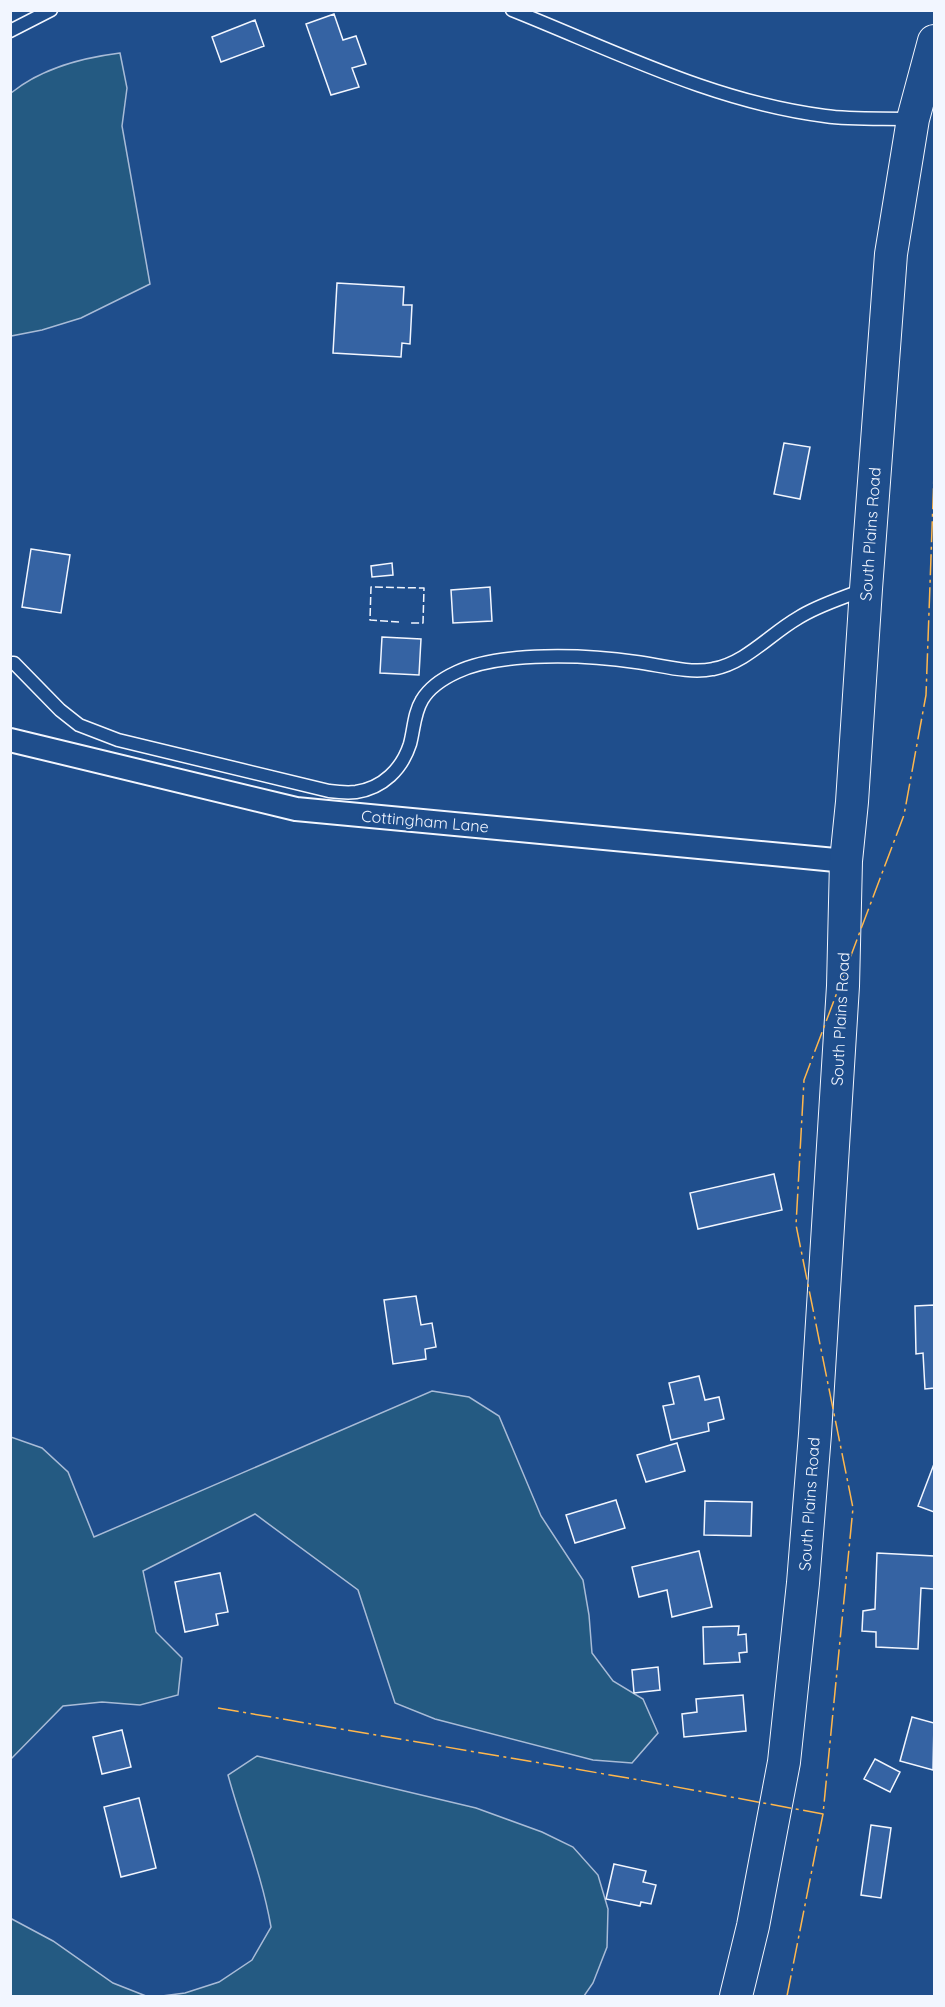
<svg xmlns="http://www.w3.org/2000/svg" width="945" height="2007" font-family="Quicksand,sans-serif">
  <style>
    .green { fill: #245a82; stroke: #a8bbd7; stroke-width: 1.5 }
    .building { fill: #3563a3; stroke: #f2f6ff; stroke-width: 1.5 }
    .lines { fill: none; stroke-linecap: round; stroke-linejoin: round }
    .lane-casing { stroke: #f2f6ff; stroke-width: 15 }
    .street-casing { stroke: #f2f6ff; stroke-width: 26 }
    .secondary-casing { stroke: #f2f6ff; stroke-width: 34 }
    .lane { stroke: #1f4e8c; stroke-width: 12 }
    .street { stroke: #1f4e8c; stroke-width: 22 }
    .secondary { stroke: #1f4e8c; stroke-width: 32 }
    .fence { stroke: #f2f6ff; stroke-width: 1.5; stroke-dasharray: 8 3; stroke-linecap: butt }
    .power { stroke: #ffb74d; stroke-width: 1.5; stroke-dasharray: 21 4.5 3 4.5; stroke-linecap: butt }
    .labels { text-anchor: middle; stroke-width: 4.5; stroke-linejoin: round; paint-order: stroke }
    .street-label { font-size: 16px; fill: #f2f6ff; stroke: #1f4e8c }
  </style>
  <rect width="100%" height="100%" fill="#1f4e8c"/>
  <path class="green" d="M120,53L127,88L122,126L150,284L81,318L42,330L11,336V93C42,68 81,58 120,53Z
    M432,1391L469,1397L499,1416L541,1516L583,1580L589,1615L592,1653L613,1681L643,1699L658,1733L632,1763L593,1760L435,1719L395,1703L358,1590L255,1514L143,1571L156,1632L182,1658L178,1695L140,1705L102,1702L63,1706L11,1759V1437L42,1448L68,1472L94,1537Z
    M257,1756L476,1808L542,1832L573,1847L598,1875L608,1909L607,1947L593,1983L584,1996H162L185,1993L219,1982L252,1960L271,1927C262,1875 242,1826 228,1775Z
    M10,1918L53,1941L113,1983L146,1996H11Z"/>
  <path class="building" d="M334,14L343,40L356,36L366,64L352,68L359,87L331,95L306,24Z
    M255,20L264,46L221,62L212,37Z
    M337,283L404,287L403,305H412L410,344L402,343L401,357L333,353Z
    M784,443L810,447L800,499L774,494Z
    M31,549L70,555L61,613L22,607Z
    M392,563L393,575L372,577L371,566Z
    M490,587L492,621L453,623L451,590Z
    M382,637L421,639L419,675L380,673Z
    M774,1174L782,1210L698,1229L690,1193Z
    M416,1296L421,1325L432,1323L436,1347L425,1349L426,1359L393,1364L384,1300Z
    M934,1305V1388L925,1389L923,1353L916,1354L915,1306Z
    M699,1376L705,1400L719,1397L724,1419L708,1423L709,1431L671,1440L663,1406L674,1404L669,1383Z
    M677,1443L685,1471L646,1482L637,1455Z
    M934,1464V1512L918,1506Z
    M616,1500L625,1528L575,1543L566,1515Z
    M705,1501L752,1502L751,1536L704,1535Z
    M699,1551L712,1607L672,1617L667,1590L639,1597L632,1567Z
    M877,1553L934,1556V1589L921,1588L918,1649L876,1647V1632L862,1631L863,1611L875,1609Z
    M220,1573L228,1612L216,1614L218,1625L185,1632L175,1582Z
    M739,1626L738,1635L746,1634L747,1652L739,1653L740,1662L704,1664L703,1627Z
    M658,1667L660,1690L634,1693L632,1670Z
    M743,1695L746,1731L684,1737L682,1714L697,1712L696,1699Z
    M912,1717L934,1723L933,1770L900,1761Z
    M122,1730L131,1767L102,1774L93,1737Z
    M875,1759L900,1772L890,1792L864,1779Z
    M139,1798L156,1868L121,1877L104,1807Z
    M871,1825L891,1828L881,1898L861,1895Z
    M614,1864L646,1871L643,1882L656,1885L651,1904L641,1902L640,1906L606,1899Z"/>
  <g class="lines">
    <g class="lane-casing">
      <path id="lane" d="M512,10C615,51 714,102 825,116C853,120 883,118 912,119
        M10,31L51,10
        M10,663H14L60,710L79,725L118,740L329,791C337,792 347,793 356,792C383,788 402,769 410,744C414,729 414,713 422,700C429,688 444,678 457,672C501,651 588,655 636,662C660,665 689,674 713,669C746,663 770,634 798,618C818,605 843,598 865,589"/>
    </g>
    <g class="street-casing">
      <path id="street" d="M10,740L296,809L846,861"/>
    </g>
    <g class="secondary-casing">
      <path id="secondary" d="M736,1996L753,1926L784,1762L803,1583L815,1434L843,986L846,861L852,802L866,589L891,254L913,119L934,41"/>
    </g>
    <use href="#lane" class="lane"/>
    <use href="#street" class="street"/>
    <use href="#secondary" class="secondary"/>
    <path class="fence" d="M399,622L370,620L371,587L424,588L423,623H409"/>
    <path class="power" d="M218,1708L628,1778L823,1814
      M787,1996L823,1814L853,1508L796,1225L804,1080L904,815L926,695L934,474"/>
  </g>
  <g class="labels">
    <g class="street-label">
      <text transform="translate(870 534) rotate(-86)" y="6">South Plains Road</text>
      <text transform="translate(425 821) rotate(5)" y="6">Cottingham Lane</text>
      <text transform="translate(840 1019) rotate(-87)" y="6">South Plains Road</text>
      <text transform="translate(809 1504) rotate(-86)" y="6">South Plains Road</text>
    </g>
  </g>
  <rect width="945" height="2007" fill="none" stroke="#f2f6ff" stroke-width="24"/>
</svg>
